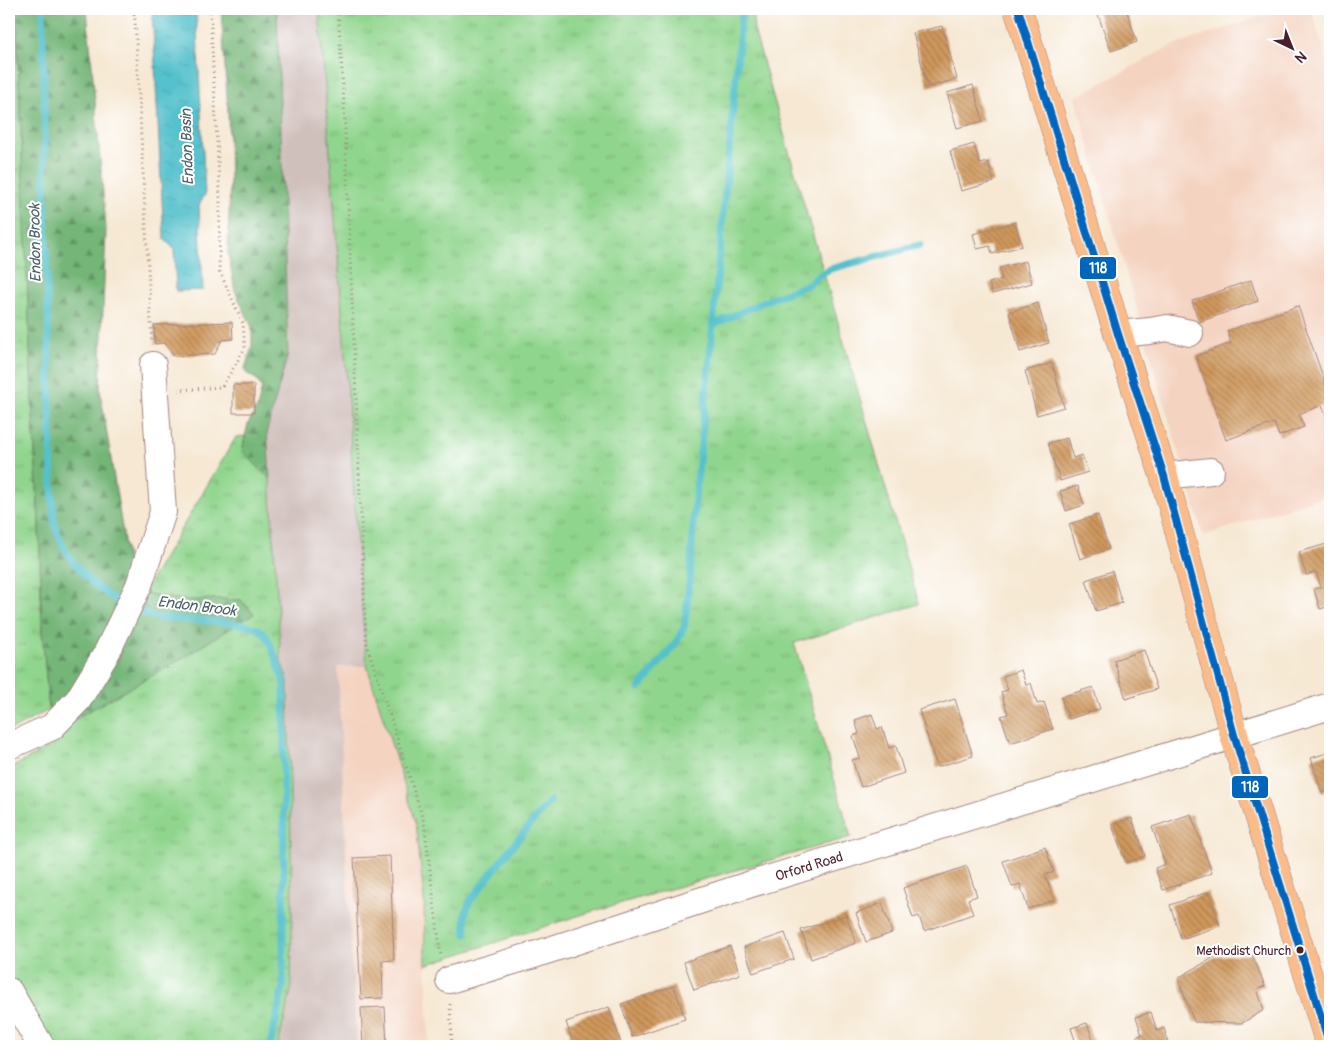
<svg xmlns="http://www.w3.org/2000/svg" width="1339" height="1055" font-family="Pangolin,sans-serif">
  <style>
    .built { fill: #f4d3c0 }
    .railway { fill: #d0c0bc }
    .grass { fill: url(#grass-tufts); stroke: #6d7a5c }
    .forest { fill: url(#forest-firs); stroke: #5f6a52 }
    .water { fill: url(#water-ripples); stroke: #4f707c }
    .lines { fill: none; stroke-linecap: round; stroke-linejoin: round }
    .stream { stroke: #54c1cc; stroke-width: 7 }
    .building { fill: url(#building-back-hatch) }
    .minor-casing { stroke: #a0847f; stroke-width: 28 }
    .highway-casing { stroke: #a0847f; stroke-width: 29 }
    .path { stroke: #a0847f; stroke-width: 3; stroke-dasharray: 1 4; stroke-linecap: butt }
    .minor { stroke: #fff; stroke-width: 26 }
    .highway { stroke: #f9bc8a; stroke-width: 28 }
    .bus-1-casing { stroke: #fff; stroke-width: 11 }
    .bus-1 { stroke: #0065bd; stroke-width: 8 }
    .bus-dot { fill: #4a1f2b; stroke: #fff; stroke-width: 2 }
    .labels { text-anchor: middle; stroke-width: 4; stroke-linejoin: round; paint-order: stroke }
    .bus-label { font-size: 13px; fill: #4a1f2b; stroke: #fff; text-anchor: end }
    .street-label { font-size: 14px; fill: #4a1f2b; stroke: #fff }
    .water-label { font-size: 15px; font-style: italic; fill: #4e606b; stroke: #fff }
    .line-badge { stroke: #fff; stroke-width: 2 }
    .badge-label { font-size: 14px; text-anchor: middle; font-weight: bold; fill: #fff }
  </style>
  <defs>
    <pattern id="grass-tufts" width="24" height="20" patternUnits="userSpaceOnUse" patternTransform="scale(1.25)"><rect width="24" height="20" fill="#90d58d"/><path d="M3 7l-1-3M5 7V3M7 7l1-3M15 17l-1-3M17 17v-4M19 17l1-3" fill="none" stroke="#7eb67a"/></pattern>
    <pattern id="forest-firs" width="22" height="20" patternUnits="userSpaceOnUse" patternTransform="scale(1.25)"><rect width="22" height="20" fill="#74b678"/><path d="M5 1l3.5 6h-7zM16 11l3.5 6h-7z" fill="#619363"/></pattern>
    <pattern id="water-ripples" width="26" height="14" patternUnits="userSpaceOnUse" patternTransform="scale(1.25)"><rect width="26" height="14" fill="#54c1cc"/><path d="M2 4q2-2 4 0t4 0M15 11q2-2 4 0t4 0" fill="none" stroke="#4ba5af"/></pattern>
    <pattern id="building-back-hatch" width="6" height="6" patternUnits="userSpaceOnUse" patternTransform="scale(1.25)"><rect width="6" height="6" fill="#cf985c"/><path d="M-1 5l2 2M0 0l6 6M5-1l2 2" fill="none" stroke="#aa7b4c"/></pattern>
  </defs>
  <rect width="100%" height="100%" fill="#fff"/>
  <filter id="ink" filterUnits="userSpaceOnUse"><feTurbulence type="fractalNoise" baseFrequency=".02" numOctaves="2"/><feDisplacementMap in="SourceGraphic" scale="10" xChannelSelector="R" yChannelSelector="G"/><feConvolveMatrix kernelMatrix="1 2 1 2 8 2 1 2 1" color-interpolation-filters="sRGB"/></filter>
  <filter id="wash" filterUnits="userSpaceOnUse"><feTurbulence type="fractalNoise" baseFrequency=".0096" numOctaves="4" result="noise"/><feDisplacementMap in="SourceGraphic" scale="20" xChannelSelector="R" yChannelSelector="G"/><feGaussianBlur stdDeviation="1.12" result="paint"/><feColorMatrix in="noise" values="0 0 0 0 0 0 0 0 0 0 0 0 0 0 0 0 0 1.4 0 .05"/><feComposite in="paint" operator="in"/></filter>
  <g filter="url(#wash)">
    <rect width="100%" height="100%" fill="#f6e8d3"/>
    <path class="built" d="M1285,9H1312L1330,74V494L1203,536L1075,97L1171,46Z
      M367,666L416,823L424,900L429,1046H357L348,896L338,667Z"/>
    <path class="railway" d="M277,9H319L343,323L359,570L367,666L338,667L348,896L357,1046H278L291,991L292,907L288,680L281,662L267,430L288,354Z"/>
    <path class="grass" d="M9,9H16L32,397L39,524L42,631L49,710L9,731Z
      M319,9H752L754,30L919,604L794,643L851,837L590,912L425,965L424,900L416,823L367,666L359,570L343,323Z
      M245,436L243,451L270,479L281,662L288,680L292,907L291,991L278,1046H52L9,977V769L51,746L62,726L169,666L254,614L241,600L220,599L182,600L143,593L236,437Z"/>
    <path class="forest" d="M16,9H87L106,228L100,390L131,584L144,593L182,600L220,599L241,600L254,614L169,666L62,726L49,710L42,631L39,524L32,397Z
      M221,9H277L288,354L267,430L270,479L242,451L248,424L257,408L262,388L256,379L246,373L245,368L252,347V327L235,291L228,252L230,177L228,111Z"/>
    <path class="water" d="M152,9H196L205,195L199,205L203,290L176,291L174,249L164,239Z"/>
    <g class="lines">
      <path class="stream" d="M43,9L45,193L52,483C53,495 52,519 56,529C66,560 95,591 124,604
        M713,325L770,299L810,284L819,275L830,269L920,245
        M134,609C142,612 150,616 159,618C178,620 253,620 264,633C273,645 279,669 284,683L283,988L270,1046
        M639,688L676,643L684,627L690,578L694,511L711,345L742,9
        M466,934L465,915L470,901L514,844L550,801"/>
    </g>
    <g id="blocks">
      <path class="building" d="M1096,9H1126L1137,42L1111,51Z
        M942,26L957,79L928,87L913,33Z
        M973,85L983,121L957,128L947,93Z
        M974,144L980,164L988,162L994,182L961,191L950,151Z
        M1015,222L1022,246L992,254L990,246L977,249L973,234Z
        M1026,261L1032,283L992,294L989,283L1002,279L999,268Z
        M1251,280L1258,301L1199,322L1192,301Z
        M1038,303L1049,343L1020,352L1009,312Z
        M1298,306L1327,388L1330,387V420L1328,421L1322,405L1299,414L1304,427L1279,436L1274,423L1226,440L1196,356L1231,343L1227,331Z
        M232,322L233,339L222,340L215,354L174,356L164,343L155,344L154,325Z
        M1052,363L1064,407L1037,415L1025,371Z
        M233,385H254V413H233Z
        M1067,438L1073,458L1082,455L1088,472L1060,481L1048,443Z
        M1078,486L1084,505L1066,511L1060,491Z
        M1098,515L1109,549L1080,559L1069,524Z
        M1330,543V616L1327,607L1320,609L1314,589L1321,587L1316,572L1306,575L1299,552Z
        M1112,571L1122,603L1096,611L1086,580Z
        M1144,650L1157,689L1126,699L1114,660Z
        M1021,670L1026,685L1031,683L1037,704L1044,702L1053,729L1010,743L1001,716L1008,714L1001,692L1008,690L1003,676Z
        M1093,687L1100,709L1069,719L1061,697Z
        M955,699L973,756L937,767L919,710Z
        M872,714L877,729L882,727L889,748L896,746L904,773L861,787L852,760L860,758L853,736L859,734L855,720Z
        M1330,752V790L1322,793L1311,758Z
        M1191,814L1212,873L1163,890L1155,868L1165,864L1152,827Z
        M1132,818L1145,856L1126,863L1112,825Z
        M1045,847L1054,872L1045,875L1054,900L1028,909L1020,884L1012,887L1003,861Z
        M390,856L394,960L382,961L383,998L361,999L354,858Z
        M967,866L977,896L968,899L973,914L924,931L919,916L913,918L903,888Z
        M1208,892L1220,926L1181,939L1170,905Z
        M882,903L892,933L866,942L856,913Z
        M846,915L856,943L811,959L801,930Z
        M785,933L794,959L753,973L744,947Z
        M730,946L740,974L694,990L684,962Z
        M1252,954L1265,986L1257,989L1264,1010L1242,1023L1194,1022L1178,978L1216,956Z
        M674,986L685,1019L632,1037L621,1004Z
        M385,1007L387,1046H363L361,1008Z
        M609,1007L622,1046H574L566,1022Z
        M1151,1012L1157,1031L1164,1028L1169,1046H1139L1136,1037L1142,1035L1136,1017Z
        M1087,1023L1095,1046H1077L1071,1028Z"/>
    </g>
  </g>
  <g filter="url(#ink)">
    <use href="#blocks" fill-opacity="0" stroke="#a0847f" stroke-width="1"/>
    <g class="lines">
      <g class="minor-casing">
        <path id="minor" d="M1118,334L1150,331L1167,328L1190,333
          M1164,476L1211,471
          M9,746L52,727L78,700L106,654L139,585L163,512L153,365
          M449,980L534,955L748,885L1330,706
          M9,991L41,1046"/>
      </g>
      <g class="highway-casing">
        <path id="highway" d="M1018,9L1118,334L1164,476L1234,735L1330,1046"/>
      </g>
      <path class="path" d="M133,9L135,20L152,343
        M338,9L344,103L366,642L424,822L441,957
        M178,390L222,387L245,348L243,323L219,270L220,199L210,9
        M450,1004L452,1046"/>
      <use href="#minor" class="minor"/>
      <use href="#highway" class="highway"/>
      <g class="bus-1-casing">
        <path id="bus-1" d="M1018,9L1118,334L1164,476L1234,735L1330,1046"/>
      </g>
      <use href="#bus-1" class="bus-1"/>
    </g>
  </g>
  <circle class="bus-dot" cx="1300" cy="950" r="4.5"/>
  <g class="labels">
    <g class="bus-label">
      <text x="1291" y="955">Methodist Church</text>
    </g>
    <g class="street-label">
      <text transform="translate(809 866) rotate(-17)" y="5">Orford Road</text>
    </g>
    <g class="water-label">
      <text transform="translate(187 147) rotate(-92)" y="5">Endon Basin</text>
      <text transform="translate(35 243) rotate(-91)" y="5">Endon Brook</text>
      <text transform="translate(197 606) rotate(7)" y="5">Endon Brook</text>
    </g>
  </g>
  <g class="line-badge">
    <rect x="1079" y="256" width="38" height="24" rx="5" fill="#0065bd"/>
    <rect x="1231" y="775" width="38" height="24" rx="5" fill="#0065bd"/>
  </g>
  <g class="badge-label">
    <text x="1098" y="273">118</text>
    <text x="1250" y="792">118</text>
  </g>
  <rect width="1339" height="1055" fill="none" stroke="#fff" stroke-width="30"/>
  <g transform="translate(1292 48) rotate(137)" stroke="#ffffff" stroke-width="4" paint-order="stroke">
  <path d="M0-4L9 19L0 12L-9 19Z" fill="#4a1f2b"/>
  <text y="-8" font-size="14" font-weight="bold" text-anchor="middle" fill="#4a1f2b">N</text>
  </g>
</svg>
